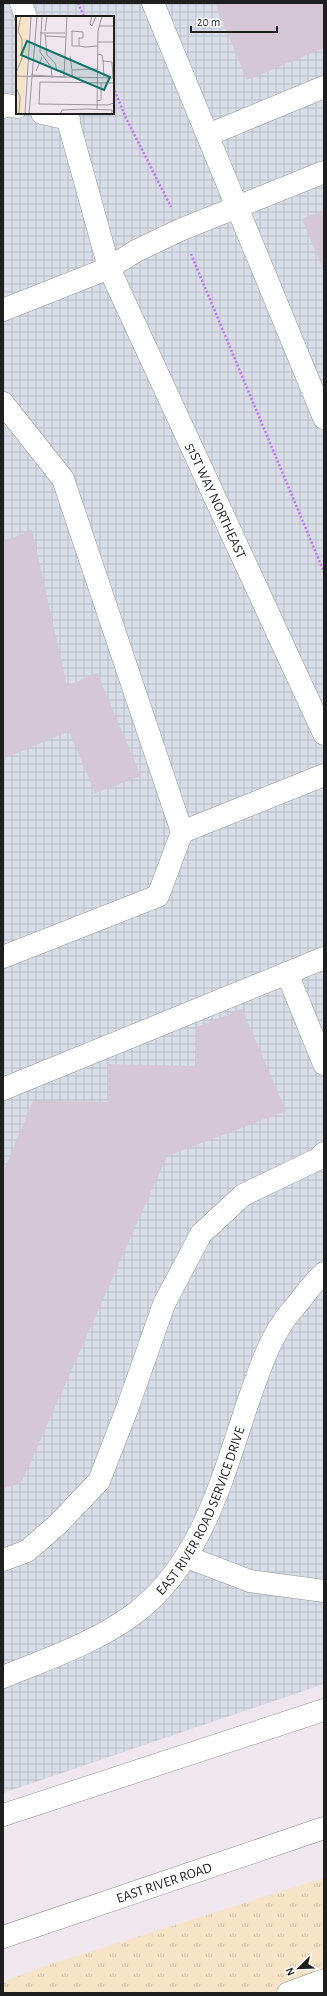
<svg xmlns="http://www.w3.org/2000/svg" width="327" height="1996" font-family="'Alegreya Sans',sans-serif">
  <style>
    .industrial { fill: url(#industrial-grid); fill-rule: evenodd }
    .park { fill: url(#park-tufts) }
    .building { fill: #d5c7d6 }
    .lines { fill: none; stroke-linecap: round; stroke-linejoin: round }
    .minor-casing { stroke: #969696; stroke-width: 23 }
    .path { stroke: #c374f2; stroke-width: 2.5; stroke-dasharray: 2 2; stroke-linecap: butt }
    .minor { stroke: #fff; stroke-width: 22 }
    .labels { text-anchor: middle; stroke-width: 3.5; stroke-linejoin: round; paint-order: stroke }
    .street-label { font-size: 14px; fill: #1f1f1f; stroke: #fff }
    .inset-road { fill: none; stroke: #9c969b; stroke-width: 1 }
    .view { fill: #0f766e; fill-opacity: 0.15; stroke: #0f766e; stroke-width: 2 }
    .inset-edge { fill: none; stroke: #1f1f1f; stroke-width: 2 }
  </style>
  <defs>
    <pattern id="industrial-grid" width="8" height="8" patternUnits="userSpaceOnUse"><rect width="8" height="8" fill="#d8dde8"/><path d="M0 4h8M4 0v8" fill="none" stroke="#b9bdc7"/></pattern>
    <pattern id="park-tufts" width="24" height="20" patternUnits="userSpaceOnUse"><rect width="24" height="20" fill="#f7e3c6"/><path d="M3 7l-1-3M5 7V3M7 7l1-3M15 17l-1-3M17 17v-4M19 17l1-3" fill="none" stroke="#d3c2aa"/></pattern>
  </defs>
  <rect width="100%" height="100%" fill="#efe6ee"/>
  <path class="industrial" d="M3,3H324V1684L3,1793ZM17,17H113V113H17Z"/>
  <path class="park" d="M324,1878V1993H3V1982L45,1966Z"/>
  <path class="building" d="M215,3H324V48L247,80Z
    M324,210V271L302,219Z
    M32,530L67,686L97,673L141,776L95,793L69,731L3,759V542Z
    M242,1009L286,1111L167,1156L22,1481L3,1489V1173L33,1101L108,1102V1064L196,1066L197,1027Z"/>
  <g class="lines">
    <g class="minor-casing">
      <g id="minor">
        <path d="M21,3L26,17"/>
        <path d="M153,3L324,418"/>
        <path d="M3,107L7,105L17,107"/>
        <path d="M42,113L69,119"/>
        <path id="s1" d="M66,113L109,268L324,734"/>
        <path d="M208,135L324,87"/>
        <path d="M3,310L109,268L136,251L180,230L324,172"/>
        <path d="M3,403L63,479L182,832L324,775"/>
        <path d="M3,957L158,896L182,832"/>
        <path d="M287,973L324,1064"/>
        <path d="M3,1089L324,958"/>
        <path d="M187,1557L250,1581L324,1591"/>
        <path d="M3,1560L27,1551L57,1525L99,1481L127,1409L164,1304L201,1234L243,1195L318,1159L324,1153"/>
        <path id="s2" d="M3,1677C47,1659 95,1643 134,1614C200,1565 222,1480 247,1405C257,1377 266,1347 283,1322C288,1314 296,1306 302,1298C309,1289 315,1281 324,1273"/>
        <path d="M3,1815L324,1710"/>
        <path id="s3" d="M3,1937L324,1828"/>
        <path d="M288,1993L324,1980"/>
      </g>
    </g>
    <path class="path" d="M78,3L84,17
      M113,87L126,118L171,207
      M191,254L324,572"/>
    <use href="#minor" class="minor"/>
  </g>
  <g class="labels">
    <g class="street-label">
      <text dy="5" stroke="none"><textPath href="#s1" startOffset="417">51ST WAY NORTHEAST</textPath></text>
      <text dy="5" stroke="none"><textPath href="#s2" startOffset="271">EAST RIVER ROAD SERVICE DRIVE</textPath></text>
      <text dy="5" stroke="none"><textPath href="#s3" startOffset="170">EAST RIVER ROAD</textPath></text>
    </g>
  </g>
  <g transform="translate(16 16)">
    <rect width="98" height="98" fill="#efe6ee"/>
    <path d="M0,0H13L7,98H0Z" fill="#f7e3c6"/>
    <path class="inset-road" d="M26,0L24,36L35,51L36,62M76,0L74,8L76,10L80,0M83,10H98M29,15L31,0M24,17H49M29,18L31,39L39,47L41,55H48M29,20L49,21M82,26H98M0,28V41M63,30V22H67V16L56,15V30H63L69,31L82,30M82,38L86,39L87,45L96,46L97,62M54,40L56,54M87,45L88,61M20,55L26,41M0,57L6,42V24L2,15L5,0M15,59L50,61M0,60L98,62M48,60L51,0M56,61V54L81,53M98,67L24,66L23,88L92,89L98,87M0,71L4,81L3,98M81,85L85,84V67M81,93L82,15L86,0M9,98L15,0M13,98L21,0M44,98L46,94L70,93L96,94V98"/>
    <path class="view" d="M11,25L94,61L88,74L5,39Z"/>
    <rect width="98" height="98" class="inset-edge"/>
  </g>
  <rect width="327" height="1996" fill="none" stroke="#1f1f1f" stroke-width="8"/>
  <g transform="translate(299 1968) rotate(247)" stroke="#ffffff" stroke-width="3" paint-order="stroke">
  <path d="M0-3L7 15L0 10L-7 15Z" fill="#1f1f1f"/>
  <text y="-6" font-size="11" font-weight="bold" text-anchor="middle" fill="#1f1f1f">N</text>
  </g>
  <path d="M191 26v6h86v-6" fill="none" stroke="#1f1f1f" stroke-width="2"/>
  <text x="197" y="26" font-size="12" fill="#1f1f1f" stroke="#ffffff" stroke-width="3" paint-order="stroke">20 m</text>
</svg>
